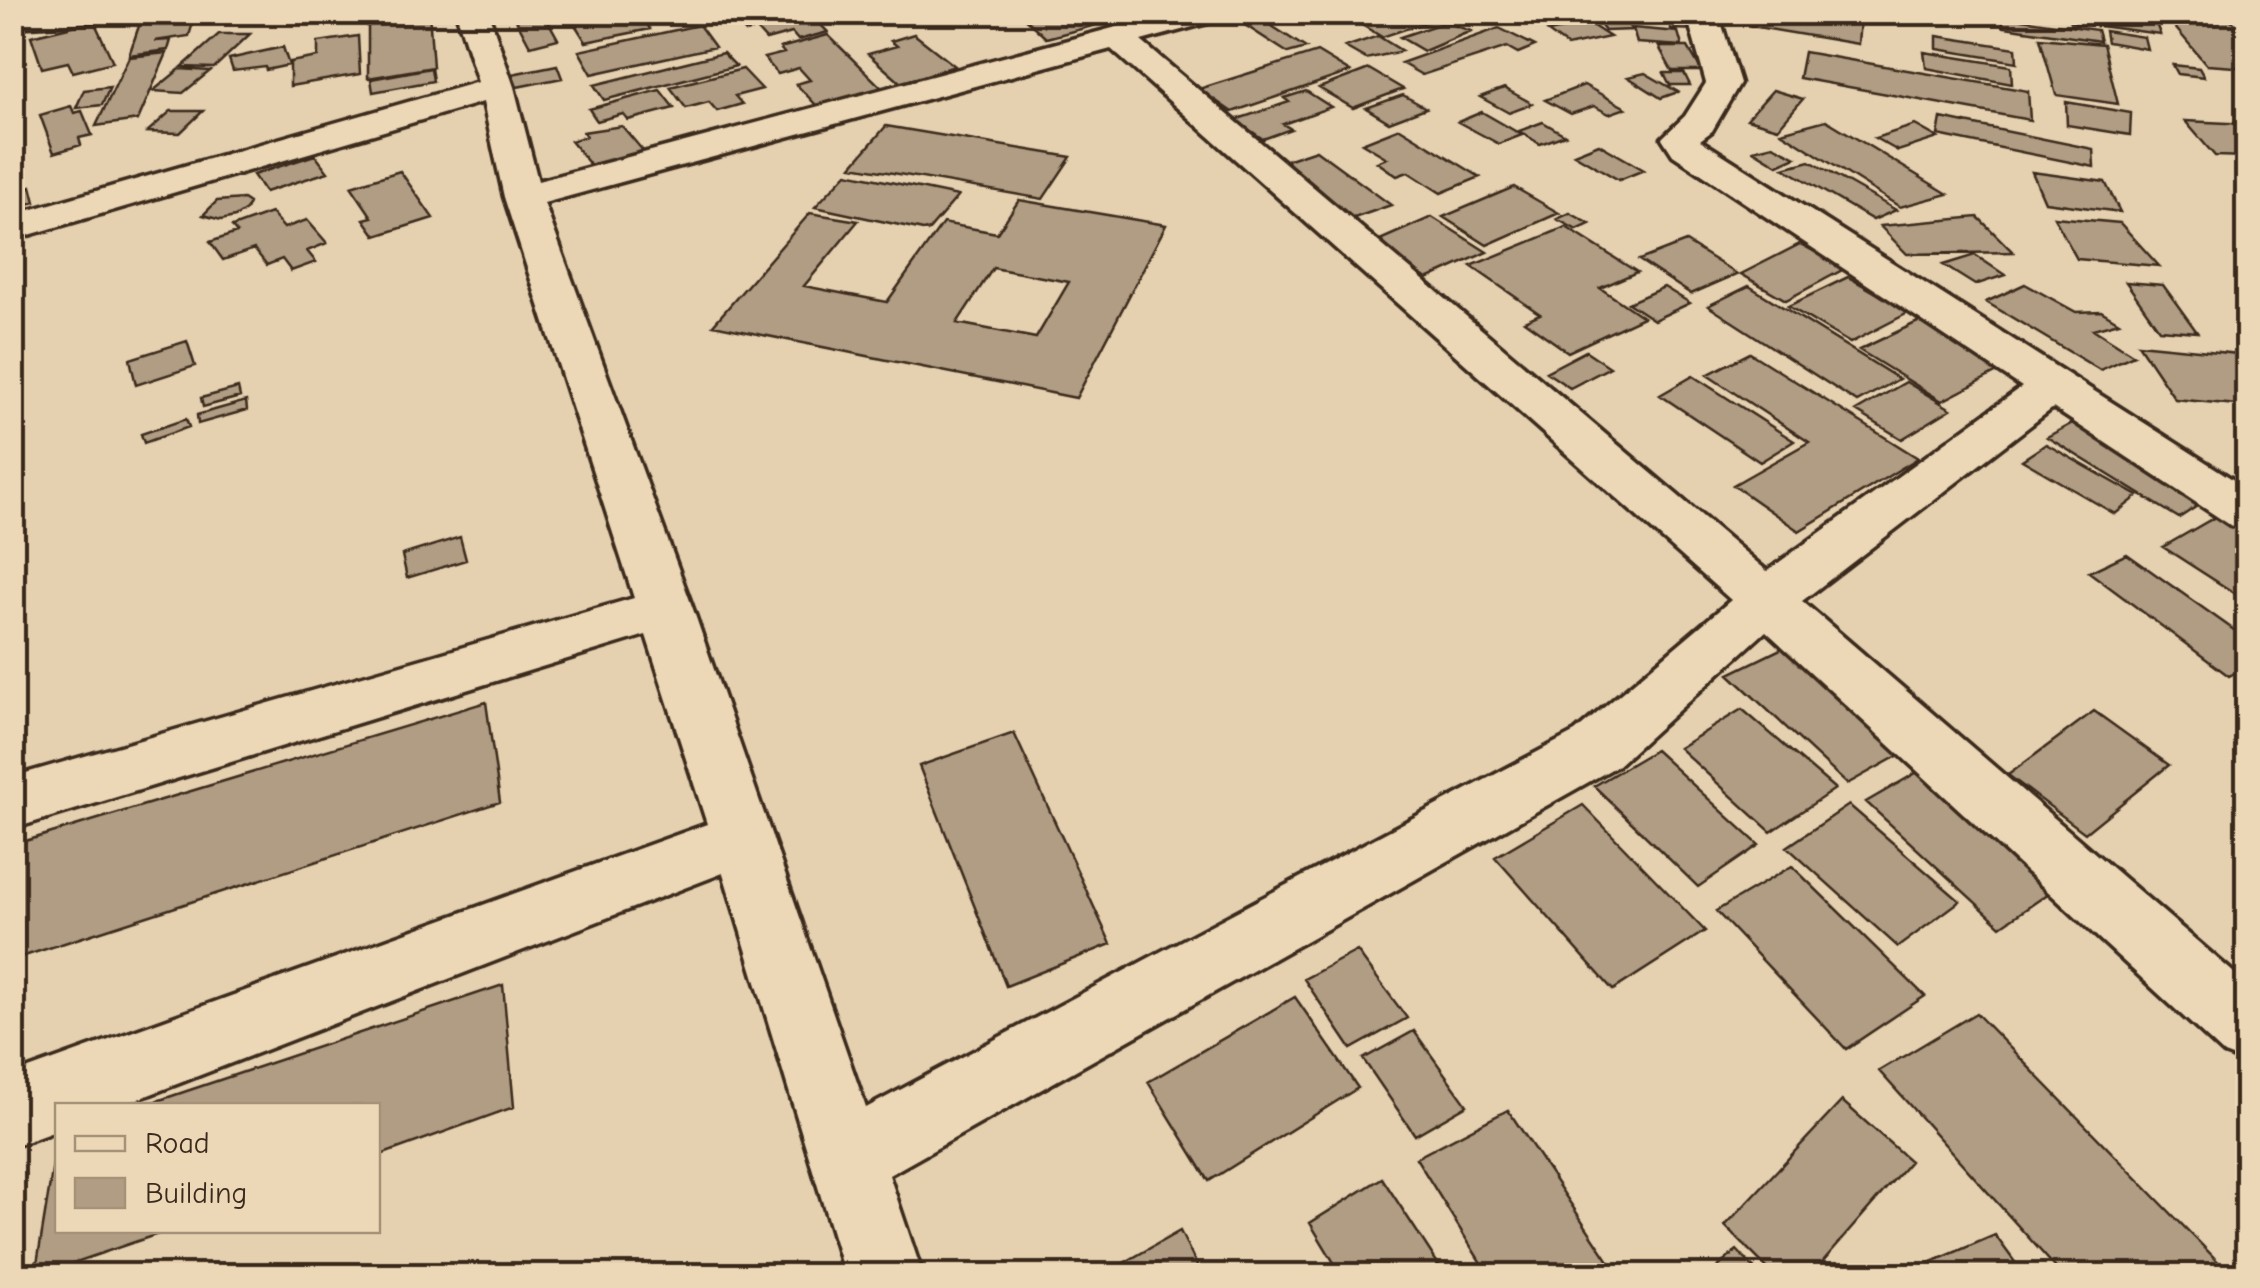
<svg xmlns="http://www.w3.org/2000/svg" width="2260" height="1288" font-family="'Comic Neue',sans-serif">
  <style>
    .building { fill: #b19d83; stroke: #3b2a1e; stroke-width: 2.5; fill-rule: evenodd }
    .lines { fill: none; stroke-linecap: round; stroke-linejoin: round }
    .street-casing { stroke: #3b2a1e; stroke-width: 7 }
    .street { fill: #ecd8b6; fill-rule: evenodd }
  </style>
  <rect width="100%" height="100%" fill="#e5d1b0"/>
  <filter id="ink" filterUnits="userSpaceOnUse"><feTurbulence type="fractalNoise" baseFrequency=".01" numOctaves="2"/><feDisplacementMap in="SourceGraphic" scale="20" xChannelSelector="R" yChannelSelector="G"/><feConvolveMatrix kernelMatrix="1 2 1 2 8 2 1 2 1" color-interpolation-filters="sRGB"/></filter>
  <g filter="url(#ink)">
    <path class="building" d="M429,12L433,67L368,78V21Z
      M512,12H543L558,39L530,46Z
      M567,12H640L650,29L586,42Z
      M767,12H808L828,32L798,40L792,33L766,40L756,29L746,32L735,20Z
      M1018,12H1077L1093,26L1046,38Z
      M1250,12L1306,48L1288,53L1231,16Z
      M1315,12H1367L1343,24Z
      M1402,12H1415L1430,21L1382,37L1362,25Z
      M1531,12H1581L1588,21L1540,24Z
      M1590,12H1617L1632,30L1605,31Z
      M1626,12H1656L1662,22L1631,21Z
      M1664,12H1692L1700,30L1671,29Z
      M1754,12H1816L1860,20L1858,44L1751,26Z
      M2067,12L2152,13L2160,34L2070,22Z
      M2162,12H2224L2248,38V68L2207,65Z
      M195,16L189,36L155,41L171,40L168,50L129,55L140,23Z
      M2001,16L2097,30L2100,41L2004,27Z
      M94,21L113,62L73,72L68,62L42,68L31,36Z
      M1445,22L1471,31L1424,51L1400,37Z
      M1590,24L1610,37L1567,46L1548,32Z
      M699,25L715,47L592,74L579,51Z
      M1499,28L1535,46L1518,53L1507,47L1422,75L1401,63Z
      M1633,28L1678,32L1682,46L1637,43Z
      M2105,31L2144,37L2147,49L2107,42Z
      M219,34H250L214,68L182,67Z
      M914,34L955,66L901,83L868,54L897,46L891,41Z
      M828,35L883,89L818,107L796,84L810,80L799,68L778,74L764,58L784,53L780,48Z
      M358,36L360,74L290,86V62L318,57V42Z
      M1378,36L1402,51L1366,59L1345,47Z
      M1937,36L2016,48L2017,62L1937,49Z
      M2040,38L2103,44L2118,104L2056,95Z
      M283,47L289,65L266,70L265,67L233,71L229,59Z
      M1659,47H1688L1702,71H1672Z
      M1317,52L1350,72L1232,112L1199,89Z
      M1804,52L2028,91L2030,120L1799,78Z
      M1924,52L2011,66L2012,84L1926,68Z
      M167,53L138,120L96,126L129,57Z
      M723,53L736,66L604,100L594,85Z
      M557,65L562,78L517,87L512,74Z
      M2173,65L2199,68L2204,77L2178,74Z
      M431,68L433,81L373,92L371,79Z
      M180,69L210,71L183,93L153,91Z
      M743,69L762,89L735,96L742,104L717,111L709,102L686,108L670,87Z
      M1369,69L1403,89L1353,108L1319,88Z
      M16,73L24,101L12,104V74Z
      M1645,73L1678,92L1661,98L1628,77Z
      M1664,73H1684L1690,85H1670Z
      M1584,85L1626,108L1609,114L1594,106L1571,114L1545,100Z
      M110,87L102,105L76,108L84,90Z
      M1504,88L1533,104L1509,113L1480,97Z
      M660,90L674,108L628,120L623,114L597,121L589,109Z
      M1773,90L1803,99L1778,128L1747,119Z
      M1306,91L1331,107L1283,124L1291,129L1263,139L1235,120L1289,102L1284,98Z
      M1403,95L1426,108L1389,122L1366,108Z
      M2066,102L2131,113L2130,135L2067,125Z
      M71,106L74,113L82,111L92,135L79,138L81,145L54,153L40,115Z
      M171,111H203L180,133L147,132Z
      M1482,112L1522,135L1499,144L1458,122Z
      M1941,118L2093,149L2094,167L1938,135Z
      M1826,120L1948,194L1900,207L1781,132Z
      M2185,121L2248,124V157L2215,156Z
      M1543,122L1565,135L1540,144L1519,131Z
      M1915,125L1938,138L1898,151L1875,138Z
      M622,126L644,152L592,167L571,141L586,136L583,132Z
      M886,126L1071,157L1043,199L852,166Z
      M1400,128L1480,177L1441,193L1408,172L1397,176L1377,162L1387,158L1362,143Z
      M1599,144L1644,170L1619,180L1574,154Z
      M1773,145L1796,157L1778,165L1753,150Z
      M1316,150L1391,205L1351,219L1277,163Z
      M315,155L328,172L265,192L253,175Z
      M1810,161L1896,210L1873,220L1784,168Z
      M400,171L433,218L376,236L364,219L372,217L351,186Z
      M2032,172L2105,182L2120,212L2045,202Z
      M847,173L958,196L928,231L815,207Z
      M31,186L35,202L12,208V191Z
      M1514,187L1559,213L1487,245L1443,217Z
      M243,199L249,203L246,210L235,217L221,220L203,215L217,201Z
      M1019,200L1166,225L1076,398L713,325L810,213L858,221L804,286L887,302L943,223L997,233ZM993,268L1069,282L1036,338L957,323Z
      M271,213L284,228L307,220L327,243L307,251L316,262L291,271L282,259L267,265L254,249L223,260L210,242L237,233L232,227Z
      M1570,213L1590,224L1577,230L1557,219Z
      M1432,217L1487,252L1427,279L1373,243Z
      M1978,217L2013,252L1907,254L1880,226Z
      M2054,217L2120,223L2159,266L2077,259Z
      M1566,227L1637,272L1600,288L1643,317L1568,352L1524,321L1540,314L1471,266Z
      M1686,242L1737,274L1691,294L1639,260Z
      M1800,244L1846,268L1786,300L1741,274Z
      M1975,255L2005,275L1975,285L1943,265Z
      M1848,277L1910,312L1850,343L1788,306Z
      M2126,282L2163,285L2197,332L2159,329Z
      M2025,284L2076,312L2101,311L2119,322L2093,329L2134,355L2100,370L1986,302Z
      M1749,286L1899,379L1857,402L1708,306Z
      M1664,287L1690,303L1654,320L1628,303Z
      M1922,320L2005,368L1942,401L1859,350Z
      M187,341L195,366L136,385L130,359Z
      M2138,344L2248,355V406L2175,399Z
      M1586,351L1610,367L1570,388L1546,372Z
      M1750,353L1918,458L1799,531L1733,485L1809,442L1707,375Z
      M1693,376L1794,441L1760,462L1660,395Z
      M1906,382L1951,409L1902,439L1856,411Z
      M238,388L240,397L203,407L201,398Z
      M246,401L247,410L198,424L197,415Z
      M186,419L189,427L144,443L141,434Z
      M2080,419L2211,497L2179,518L2047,437Z
      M2046,444L2138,496L2115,514L2022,460Z
      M2217,516L2248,535V591L2239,596L2163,547Z
      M460,537L466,560L407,578L402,555Z
      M2127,554L2248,640V666L2229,676L2089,572Z
      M1791,644L1910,749L1847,784L1729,674Z
      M486,702L500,802L12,960V845Z
      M1742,709L1835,789L1771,832L1679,748Z
      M2094,711L2169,765L2085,833L2008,775Z
      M1014,733L1111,944L1006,986L919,766Z
      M1655,750L1759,845L1698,887L1594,786Z
      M1928,766L2064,883L2001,926L1866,802Z
      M1583,805L1705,931L1613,990L1495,857Z
      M1849,805L1960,901L1898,947L1787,847Z
      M1792,866L1925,996L1846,1049L1716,911Z
      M1357,951L1407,1018L1351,1049L1304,979Z
      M503,985L514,1107L378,1156V1106H142Z
      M1295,997L1358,1088L1209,1181L1148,1082Z
      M1976,1013L2232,1276H2063L1879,1071Z
      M1414,1031L1467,1105L1415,1135L1363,1059Z
      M1842,1101L1910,1161L1810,1276H1775L1725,1226Z
      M1508,1110L1619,1276H1489L1416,1158Z
      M58,1134V1230H170L35,1276Z
      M1382,1178L1446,1276H1342L1310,1223Z
      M1180,1231L1202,1276H1101Z
      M1995,1235L2025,1276L1906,1273Z
      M1737,1250L1761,1276H1708Z"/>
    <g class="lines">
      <g class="street-casing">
        <path id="street" d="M12,12H128L113,21L12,27Z
          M456,12H488L514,87L538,181L1173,12H1226L1222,19L1141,41L1767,571L2022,387L1673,155L1662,138L1685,116L1706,83L1686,12H1718L1740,83L1712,131L1700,140L2248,489V530L2230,525L2053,408L1802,601L2248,985V1063L2224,1054L1766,631L1617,766L889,1175L923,1276H845L723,873L120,1106H58V1130L12,1147V1075L707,824L646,635L12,829V777L634,598L504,197L483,102L12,240V215L478,82ZM1111,49L1731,600L1575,732L866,1108L693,609L544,203Z"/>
      </g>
      <use href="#street" class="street"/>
    </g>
  </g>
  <rect width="2260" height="1288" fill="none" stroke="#ecd8b6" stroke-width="50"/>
  <rect x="25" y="25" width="2210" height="1238" fill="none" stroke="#3b2a1e" stroke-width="4" filter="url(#ink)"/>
  <rect x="55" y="1103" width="325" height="130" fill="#ecd8b6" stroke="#a59279" stroke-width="2.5"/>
  <rect x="75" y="1136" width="50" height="15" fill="#ecd8b6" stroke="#a59279" stroke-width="2.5"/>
  <text x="145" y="1153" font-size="30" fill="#3b2a1e">Road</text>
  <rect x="75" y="1178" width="50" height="30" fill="#b19d83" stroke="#a59279" stroke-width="2.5"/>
  <text x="145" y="1203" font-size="30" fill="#3b2a1e">Building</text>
</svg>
